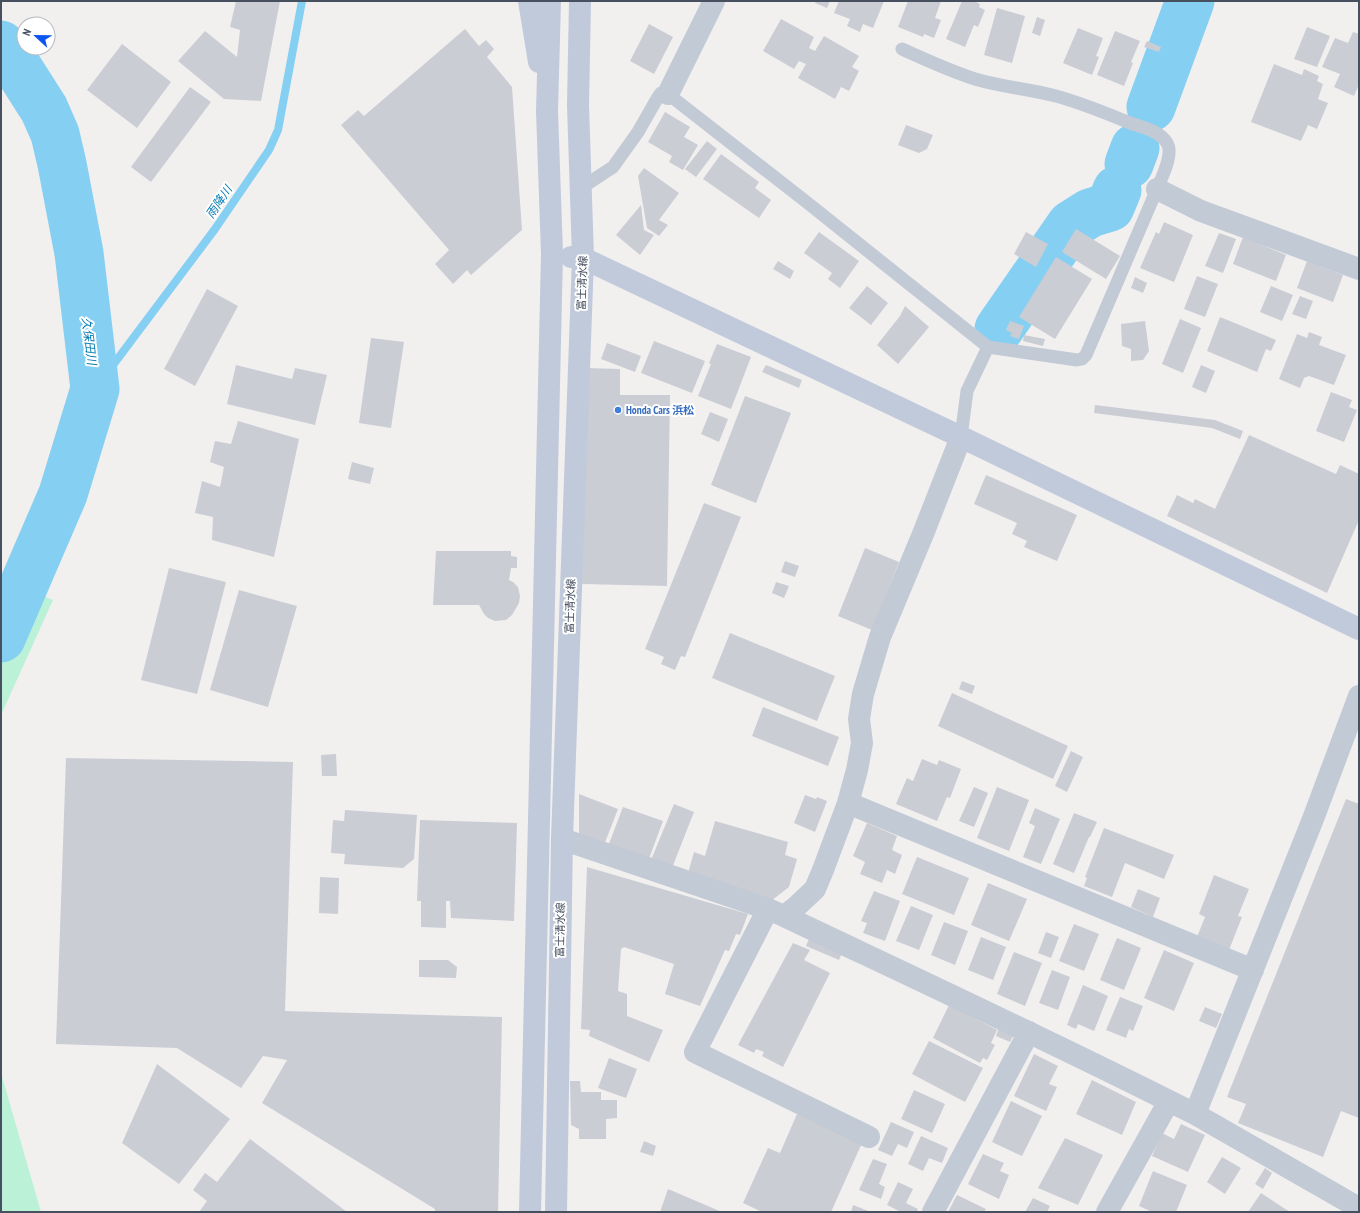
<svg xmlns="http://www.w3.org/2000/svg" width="1360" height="1213" font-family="'PT Sans Narrow','Noto Sans JP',sans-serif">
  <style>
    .green { fill: #bbf2d7 }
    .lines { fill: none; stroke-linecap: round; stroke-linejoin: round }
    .stream { stroke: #85cff2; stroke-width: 8 }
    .river { stroke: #85cff2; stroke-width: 49 }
    .building { fill: #cbcdd5 }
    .lane { stroke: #c2cad5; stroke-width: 13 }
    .street { stroke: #c2cad5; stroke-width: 22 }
    .secondary { stroke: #c1cada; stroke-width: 22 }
    .shop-dot { fill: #3f7fe0; stroke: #fff; stroke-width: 1.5 }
    .labels { text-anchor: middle; stroke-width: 4; stroke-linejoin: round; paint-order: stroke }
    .street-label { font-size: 11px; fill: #46505e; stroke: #fff }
    .shop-label { font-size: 11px; font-weight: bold; fill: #366cbe; stroke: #fff; text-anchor: start }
    .water-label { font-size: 12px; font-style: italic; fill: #027bb5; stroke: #fff }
  </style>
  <rect width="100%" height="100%" fill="#f2efef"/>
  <path class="green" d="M1,578L53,600L1,715Z
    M1,1073L41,1212H1Z"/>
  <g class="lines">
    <path class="stream" d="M95,389L215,229L269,150L278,130L302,1"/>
    <path class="river" d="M1,45L16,65L44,109L55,134L62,164L79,253L95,389L63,494L1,638
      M1151,107L1190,1
      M1129,164L1135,148
      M999,329L1071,225L1090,213L1110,207L1117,190"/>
  </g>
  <path class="building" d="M236,1H280L261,101L224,99L178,61L205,31L237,57L240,30L230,27Z
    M816,1H830L827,8L815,3Z
    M839,1H884L873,28L863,24L860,32L847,26L850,19L834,13Z
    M908,1H941L935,18L941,20L934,38L924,34L923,37L898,27Z
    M962,1H974L980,4L979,7L985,10L978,27L974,25L965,47L946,39Z
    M997,8L1025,16L1012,63L984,55Z
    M1037,17L1045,20L1040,36L1032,33Z
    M781,19L814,37L809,48L815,51L824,36L859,56L852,67L859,71L849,91L841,87L835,99L798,78L806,64L799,61L794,69L763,51Z
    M649,24L673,37L654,74L630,61Z
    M1307,27L1330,36L1317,67L1294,59Z
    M1078,28L1103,38L1096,56L1099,57L1092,75L1063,63Z
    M465,29L479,46L486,40L494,49L487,57L512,87L522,230L471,275L467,270L453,284L435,264L449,250L341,125L358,110L364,116Z
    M1115,31L1140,41L1131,62L1133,63L1124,86L1097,75Z
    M1353,32L1359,34V84L1354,96L1334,87L1340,74L1322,67L1335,38L1348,43Z
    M1147,41L1161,47L1159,52L1144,47Z
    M122,44L171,82L137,128L87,90Z
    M1274,64L1302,75L1304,69L1319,76L1317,81L1323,84L1318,99L1328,103L1317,129L1308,125L1301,141L1251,122Z
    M190,87L211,102L151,182L131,167Z
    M665,112L690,127L684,137L698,145L683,170L669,162L672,156L648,142Z
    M906,125L933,135L927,149L919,153L898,145Z
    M707,141L717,149L696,177L685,169Z
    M721,154L759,182L755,188L771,200L759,218L703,179Z
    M644,168L679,193L659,220L668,225L659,236L647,228L638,176Z
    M641,205L644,230L654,235L640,255L616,235Z
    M1164,222L1193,235L1174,282L1140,268L1156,232L1159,234Z
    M1076,229L1120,256L1106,279L1062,252Z
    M819,232L859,261L840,288L828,279L832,273L804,253Z
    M1026,232L1048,244L1036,267L1014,254Z
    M1219,233L1236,239L1223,273L1205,266Z
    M1243,237L1286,255L1276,281L1233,264Z
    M1056,257L1092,279L1055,339L1019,317Z
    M778,261L794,271L790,279L773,269Z
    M1307,261L1343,275L1333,302L1297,288Z
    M1197,276L1218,284L1205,317L1184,309Z
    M1135,277L1147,283L1143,293L1131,288Z
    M867,286L888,303L871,325L849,308Z
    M1271,286L1293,295L1282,321L1260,312Z
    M207,289L238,306L195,386L164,369Z
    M1300,296L1313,301L1306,319L1292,314Z
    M905,306L929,327L898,364L877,345L900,316Z
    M1220,317L1276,340L1271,351L1266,349L1257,372L1207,351Z
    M1180,319L1201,328L1183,373L1162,364Z
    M1010,321L1024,326L1019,339L1010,336L1012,333L1006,330Z
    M1145,321L1149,351L1143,360L1131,361V349L1122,346L1121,324Z
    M1309,332L1322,337L1319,345L1346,355L1334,385L1309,376L1304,378L1300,388L1279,379L1297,334L1307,338Z
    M1024,335L1045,339L1043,346L1023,341Z
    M371,338L404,342L391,428L359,423Z
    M654,341L705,361L692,393L641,373Z
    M607,343L641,356L635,372L601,359Z
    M717,344L751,357L731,409L698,396L711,364L709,363Z
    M236,365L292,379L295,368L327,375L315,425L227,404Z
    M766,365L802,380L799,388L762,372Z
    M1201,365L1215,371L1206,393L1192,387Z
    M585,368L620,369V395H670L667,586L582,584Z
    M1331,392L1352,400L1349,407L1357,410L1344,442L1316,431Z
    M745,396L791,413L756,503L711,485Z
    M1095,405L1215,420L1243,431L1240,439L1212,428L1094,413Z
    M710,412L728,419L719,442L701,434Z
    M238,421L299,439L274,557L212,540L213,517L195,513L202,481L220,487L224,467L210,462L215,441L231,444Z
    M1249,435L1336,474L1340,465L1359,474V520L1327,593L1167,516L1177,495L1193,503L1195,499L1215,509Z
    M352,462L374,468L370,484L348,479Z
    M986,475L1077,515L1057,561L1024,547L1027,541L1012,534L1017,523L974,504Z
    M704,503L741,517L685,657L681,656L675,670L661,664L664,657L645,649Z
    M865,548L899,562L872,630L838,616Z
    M436,551H511V556L517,557V568H511L509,580L513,582L518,587L520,596L519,603L512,615L506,620L495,621L488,618L484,614L479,605H433Z
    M785,561L799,566L795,577L781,572Z
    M169,568L226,582L197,694L141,680Z
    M776,582L789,586L784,598L772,593Z
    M239,590L297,606L268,707L210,690Z
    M730,633L835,676L817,721L712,678Z
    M962,681L975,686L972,694L959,689Z
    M952,693L1068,746L1053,779L938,726Z
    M763,707L839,737L828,766L752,736Z
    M1071,751L1083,757L1067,792L1055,786Z
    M336,754L337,776H322L321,755Z
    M66,758L293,762L285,1011L502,1017L498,1212H435V1209L262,1103L287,1060L263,1056L241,1088L177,1048L56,1044Z
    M922,759L937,765L939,760L961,769L950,798L947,797L937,821L896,804L907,778L913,781Z
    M974,787L988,793L974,827L959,821Z
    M997,787L1029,800L1009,851L977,838Z
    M579,794L618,809L604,845L579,835Z
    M805,795L816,799L817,797L827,801L815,832L794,823Z
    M1346,799L1359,804V1118L1341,1111L1323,1157L1238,1123L1246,1104L1227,1097Z
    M674,804L694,812L672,868L651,860Z
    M623,807L663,821L647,864L607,849Z
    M1035,808L1060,819L1041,864L1023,857L1035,826L1029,823Z
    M345,810L417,815L414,859L403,868L344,864L345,854L331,853L333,820L344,821Z
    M1074,813L1097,822L1090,837H1089L1074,873L1053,864Z
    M420,820L517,823L514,921L451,918L450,901H446V928L421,927V901H417Z
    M715,821L788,842L785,855L797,859L789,887L771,901L687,877L694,852L705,856Z
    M867,823L897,836L892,850L902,855L895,874L887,870L882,883L860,874L865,862L853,856Z
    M1104,828L1174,855L1164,879L1125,863L1112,897L1084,886L1087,878L1085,877Z
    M917,857L969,878L954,915L902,894Z
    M587,867L748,914L740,935L736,934L729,951L725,950L700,1006L665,994L674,964L624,947L621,949L618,991L627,994V1016L663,1030L649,1062L589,1036L590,1030L581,1029Z
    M1214,875L1249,889L1238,916L1242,917L1229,950L1197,937L1205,917L1199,914Z
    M320,877L339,878L338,914L319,913Z
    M988,883L1027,899L1009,941L971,925Z
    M1138,889L1160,898L1153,917L1131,907Z
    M874,891L900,901L885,941L863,933L867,923L861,921Z
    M911,906L933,915L919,950L896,941Z
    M944,922L968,931L955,965L931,955Z
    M1074,924L1099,934L1084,971L1059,961Z
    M1046,932L1059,937L1051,958L1038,953Z
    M981,937L1006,947L993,980L968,970Z
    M1117,938L1141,948L1124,990L1100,980Z
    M809,939L842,953L839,960L806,946Z
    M793,943L810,950L804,960L830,973L783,1067L762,1056L764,1052L756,1049L754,1053L738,1045Z
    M1164,950L1194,963L1174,1011L1144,998Z
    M1014,952L1042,963L1025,1006L997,994Z
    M419,960H448L457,967L456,978L419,977Z
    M1052,970L1070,977L1058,1010L1039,1003Z
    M1083,985L1108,996L1094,1031L1078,1024L1076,1029L1067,1025Z
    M1120,997L1143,1006L1133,1031L1129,1029L1126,1038L1106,1030Z
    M949,1005L997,1030L991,1043L995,1045L987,1060L983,1058L980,1063L933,1038Z
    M1205,1007L1222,1014L1216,1028L1199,1021Z
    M999,1028L1014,1034L1010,1042L996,1036Z
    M929,1041L983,1068L965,1102L912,1074Z
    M1034,1054L1058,1066L1049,1084L1057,1087L1046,1111L1014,1096Z
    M609,1058L637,1069L626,1098L598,1088Z
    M157,1064L230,1119L179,1184L122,1143Z
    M1092,1080L1136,1102L1122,1135L1076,1114Z
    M570,1081H580L581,1092H601V1100H617V1118L606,1119V1139H579V1129L571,1125Z
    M914,1090L945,1104L932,1133L901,1119Z
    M1011,1101L1042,1116L1022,1156L992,1142Z
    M797,1114L862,1143L831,1212H762L743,1203L768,1148L780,1153Z
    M891,1122L914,1132L907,1148L898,1144L892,1156L878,1150Z
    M1181,1124L1205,1135L1188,1172L1152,1156L1162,1133L1174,1139Z
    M921,1136L948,1148L942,1163L929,1158L923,1171L908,1164Z
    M1065,1138L1103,1155L1078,1205L1038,1188Z
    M250,1139L347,1212H199L207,1201L193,1190L205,1173L217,1182Z
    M644,1141L656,1146L653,1156L640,1152Z
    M983,1154L1004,1163L1000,1171L1009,1175L999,1199L968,1184Z
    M1222,1157L1241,1168L1225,1194L1207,1182Z
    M873,1159L887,1164L879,1184L885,1187L881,1199L859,1190Z
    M1265,1168L1272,1173L1263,1189L1255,1184Z
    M1153,1171L1187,1185L1176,1212H1152L1139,1206Z
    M898,1182L913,1189L906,1203L918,1209L917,1212H901L887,1205Z
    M668,1189L722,1212H660Z
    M1261,1193L1290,1212H1248Z
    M957,1195L986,1209L984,1212H948Z
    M1033,1198L1050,1206L1047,1212H1025Z
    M853,1205L871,1212H851Z"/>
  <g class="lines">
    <path class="lane" d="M902,49C926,60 950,71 975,79C1002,87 1029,89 1056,96C1081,103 1106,113 1130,123C1142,127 1160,131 1167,143C1174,154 1162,177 1157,189L1086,355L1082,359L1077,360L988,347
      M581,188L613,167L638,132L658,97L661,93L668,94L809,204L988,347L967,391L961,437"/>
    <path class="street" d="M668,94L714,1
      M1157,189L1201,211L1359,269
      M848,803L1253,970
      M562,839L768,909L784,916C921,981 1059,1045 1195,1114L1359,1208
      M768,909L695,1052L869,1137
      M784,916L796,907L815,889L823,870L848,803L857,770L862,743L859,719L863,694L880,637L923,534L961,437
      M1195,1114L1313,819L1359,696
      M933,1212L1029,1032
      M1107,1212L1169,1101"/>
    <path class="secondary" d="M529,1L539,62
      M571,257L583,258L961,437L1359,629
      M530,1212L552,254L547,111L550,1
      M556,1212L562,839L583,258L578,105L580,1"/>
  </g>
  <circle class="shop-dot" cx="618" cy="410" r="4"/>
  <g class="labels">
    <g class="street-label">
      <text transform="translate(582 283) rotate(-88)" y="4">富士清水線</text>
      <text transform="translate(570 606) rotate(-88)" y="4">富士清水線</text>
      <text transform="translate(560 930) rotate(-89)" y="4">富士清水線</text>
    </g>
    <g class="shop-label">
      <text x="626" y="414">Honda Cars 浜松</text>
    </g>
    <g class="water-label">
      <text transform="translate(219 202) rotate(-56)" y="4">雨降川</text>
      <text transform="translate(89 341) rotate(83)" y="4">久保田川</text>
    </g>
  </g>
  <rect width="1360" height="1213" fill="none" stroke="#46505e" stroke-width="4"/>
  <g transform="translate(36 36) rotate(292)"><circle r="19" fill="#ffffff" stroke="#b5b9bf"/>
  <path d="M0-3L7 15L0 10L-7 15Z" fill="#0c56ef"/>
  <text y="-6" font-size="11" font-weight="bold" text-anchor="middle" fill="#46505e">N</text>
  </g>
</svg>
